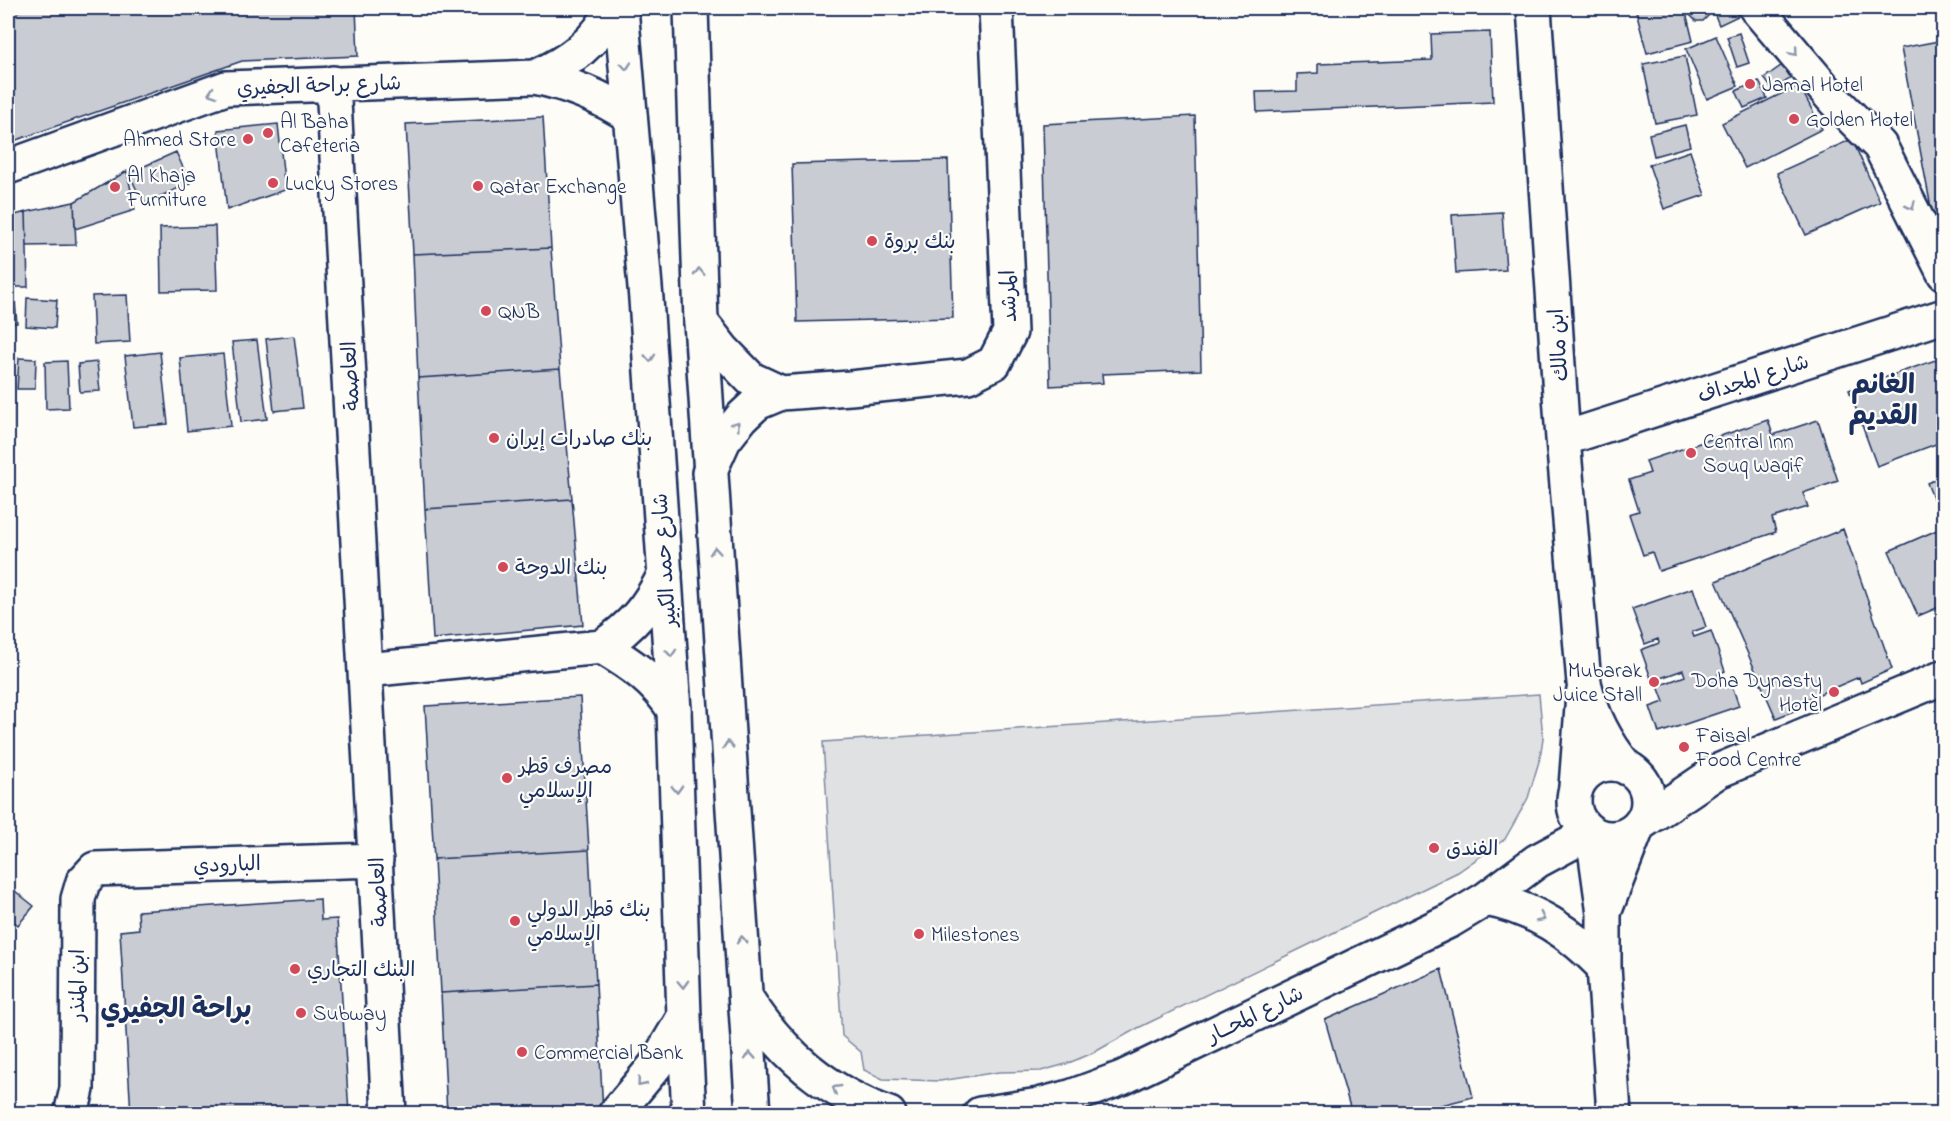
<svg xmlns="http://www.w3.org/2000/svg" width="1951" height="1121" font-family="'Indie Flower','Playpen Sans Arabic',sans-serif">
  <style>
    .green { fill: #e0e1e3; stroke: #7e88a0; stroke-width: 1.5 }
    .building { fill: #c9ccd3; stroke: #1b2f5e; stroke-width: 1.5 }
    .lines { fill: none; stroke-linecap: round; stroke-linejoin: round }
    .minor-casing { stroke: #1b2f5e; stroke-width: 38 }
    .major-casing { stroke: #1b2f5e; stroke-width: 38 }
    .minor { stroke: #fdfcf7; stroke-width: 33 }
    .major { stroke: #fdfcf7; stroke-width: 33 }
    .oneway { stroke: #8c96aa }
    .poi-dot { fill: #d1495b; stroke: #fdfcf7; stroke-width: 2 }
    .labels { text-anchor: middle; stroke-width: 4.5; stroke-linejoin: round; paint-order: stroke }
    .poi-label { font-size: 21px; fill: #1b2f5e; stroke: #fdfcf7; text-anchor: start }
    .street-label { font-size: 21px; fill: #1b2f5e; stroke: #fdfcf7 }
    .district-label { font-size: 27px; font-weight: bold; fill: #1b2f5e; stroke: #fdfcf7 }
  </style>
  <rect width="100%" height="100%" fill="#fdfcf7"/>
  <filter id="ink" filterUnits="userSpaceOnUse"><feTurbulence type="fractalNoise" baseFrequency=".0167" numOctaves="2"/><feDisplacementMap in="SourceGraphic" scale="12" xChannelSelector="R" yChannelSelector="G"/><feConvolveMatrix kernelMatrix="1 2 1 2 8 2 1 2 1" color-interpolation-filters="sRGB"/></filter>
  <g filter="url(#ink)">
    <path class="green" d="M1539,694L1543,738L1540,758L1528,798L1505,839L1458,872L1136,1029L1093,1053L1066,1064L1041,1071L999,1072L940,1081L883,1079L864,1070L861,1052L842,1036L823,742Z"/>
    <path class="building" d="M27,8H356L358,56L242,61L8,143V15Z
      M1635,8H1685L1693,41L1647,53Z
      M1690,8H1708V16L1703,21H1696L1689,14Z
      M1712,8H1734L1738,16L1719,25Z
      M1490,32L1493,102L1257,112L1256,92L1297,91V74L1318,73V64L1432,60L1431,34Z
      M1739,33L1749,63L1737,67L1727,37Z
      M1716,36L1738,86L1707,99L1686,49Z
      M1944,40V227L1935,229L1901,48Z
      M1685,56L1697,115L1655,123L1643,64Z
      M1785,63L1794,76L1773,90L1764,78Z
      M1759,81L1767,98L1744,108L1736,91Z
      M1799,85L1822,129L1745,168L1722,123Z
      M1195,116L1201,370L1102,374L1103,383L1050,386L1043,124Z
      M543,117L551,248L413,254L406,124Z
      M278,124L285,190L227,210L218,130Z
      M1685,125L1690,146L1654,156L1649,134Z
      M1852,139L1880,202L1806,235L1777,173Z
      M1690,151L1705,195L1664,209L1649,165Z
      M176,152L190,183L143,204L129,173Z
      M948,160L953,318L797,322L792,164Z
      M127,171L135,210L75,229L74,202Z
      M74,202L76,245L27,246L26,212Z
      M26,212L28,287H8V217Z
      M1502,212L1506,270L1456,273L1452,215Z
      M215,226L217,290L161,291L160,228Z
      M551,248L560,369L418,378L413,254Z
      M8,293H14L17,323H8Z
      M127,295L130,342L94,344L92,296Z
      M27,298L57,300L55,328L26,326Z
      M294,336L303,408L274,411L266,339Z
      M257,340L267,419L241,422L232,342Z
      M160,352L168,424L133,427L125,356Z
      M223,354L231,426L187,431L180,358Z
      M1944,357V441L1877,466L1849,390Z
      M19,358L36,359L35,389H17Z
      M67,361L69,408L46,409L45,362Z
      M97,362L100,391L80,392L78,364Z
      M560,369L572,499L425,509L418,378Z
      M8,407H12V429H8Z
      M1768,420L1773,435L1818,420L1838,481L1803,493L1808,507L1772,518L1776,532L1659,571L1652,552L1643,555L1629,514L1639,511L1629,480L1650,473L1646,461Z
      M1944,476V517L1941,518L1927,483Z
      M572,499L583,625L433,639L425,509Z
      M1944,527V605L1918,616L1889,551Z
      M1843,529L1892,669L1861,683L1859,677L1794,705L1796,710L1776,718L1716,581Z
      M1693,588L1706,627L1692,632L1694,637L1711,631L1725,671L1718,674L1721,683L1730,680L1739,706L1659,733L1650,707L1664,702L1658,686L1685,676L1683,670L1652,681L1641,650L1659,643L1658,639L1645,644L1632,609Z
      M580,697L589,850L434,859L425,706Z
      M589,850L596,984L441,993L434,859Z
      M10,887L34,906L18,925L8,917V889Z
      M320,899L321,920L337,919L349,1114H131L120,931L139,929L138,911Z
      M1441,969L1473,1097L1406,1114H1352L1325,1020Z
      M596,984L603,1112L447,1114L441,993Z"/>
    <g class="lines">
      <g class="minor-casing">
        <path id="minor" d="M1534,8L1563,439L1584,683C1592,716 1605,742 1627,768
          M1756,8L1834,100L1880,146L1944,273
          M535,77C569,62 597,42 613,8
          M333,83L389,1114
          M8,167L226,88L535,77C570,84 600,96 630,116
          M701,322L723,350L751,379L781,393
          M1563,439L1944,316
          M709,473L724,440L742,417L757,403L781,393L850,388L968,376L994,363L1010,332L996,8
          M602,647C631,664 656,681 674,710
          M366,670L602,647C634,624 647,609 665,574
          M1574 801a37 37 0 1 1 74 0a37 37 0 1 1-74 0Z
          M1576,787L1583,694
          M1641,823L1718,771L1944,677
          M1593,834L1604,914V967L1614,1114
          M1486,899C1534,908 1571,933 1604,967
          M1605,910L1637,828
          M71,1114L77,1089L78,899L83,882L95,869L376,860
          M980,1114L1039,1105L1070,1097L1122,1078L1451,920L1486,899L1537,861L1591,832"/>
      </g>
      <g class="major-casing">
        <path id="major" d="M621,8L646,299L674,710L684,1017L689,1114
          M691,8L701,322L753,1114
          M746,998C782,1054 826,1092 889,1114
          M615,1114L655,1066L684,1017"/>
      </g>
      <use href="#minor" class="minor"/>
      <use href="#major" class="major"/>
    </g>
    <defs><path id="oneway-chevron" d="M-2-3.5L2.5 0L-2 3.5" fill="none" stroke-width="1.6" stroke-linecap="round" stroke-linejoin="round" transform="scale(1.5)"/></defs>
    <g class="oneway">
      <use href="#oneway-chevron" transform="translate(1794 52) rotate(50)"/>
      <use href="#oneway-chevron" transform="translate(626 66) rotate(85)"/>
      <use href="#oneway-chevron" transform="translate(212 93) rotate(161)"/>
      <use href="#oneway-chevron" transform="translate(1911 206) rotate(64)"/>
      <use href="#oneway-chevron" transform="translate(699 272) rotate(-92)"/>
      <use href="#oneway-chevron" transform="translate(650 358) rotate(86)"/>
      <use href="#oneway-chevron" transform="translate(736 425) rotate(-52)"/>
      <use href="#oneway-chevron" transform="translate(715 551) rotate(-94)"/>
      <use href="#oneway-chevron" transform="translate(671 653) rotate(86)"/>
      <use href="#oneway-chevron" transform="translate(728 745) rotate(-94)"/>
      <use href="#oneway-chevron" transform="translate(677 789) rotate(88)"/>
      <use href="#oneway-chevron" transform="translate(1541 918) rotate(27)"/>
      <use href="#oneway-chevron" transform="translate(742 940) rotate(-94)"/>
      <use href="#oneway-chevron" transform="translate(683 984) rotate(88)"/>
      <use href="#oneway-chevron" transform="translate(750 1056) rotate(-94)"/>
      <use href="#oneway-chevron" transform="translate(641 1083) rotate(129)"/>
      <use href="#oneway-chevron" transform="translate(836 1089) rotate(-149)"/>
    </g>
  </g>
  <g class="poi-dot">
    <circle cx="1750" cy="84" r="6"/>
    <circle cx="1794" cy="119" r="6"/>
    <circle cx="268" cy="133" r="6"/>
    <circle cx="248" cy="139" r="6"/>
    <circle cx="273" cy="183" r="6"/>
    <circle cx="478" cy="186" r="6"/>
    <circle cx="115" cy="187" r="6"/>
    <circle cx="872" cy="241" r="6"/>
    <circle cx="486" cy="311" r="6"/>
    <circle cx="494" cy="438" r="6"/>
    <circle cx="1691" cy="453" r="6"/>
    <circle cx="503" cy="567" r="6"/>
    <circle cx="1654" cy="682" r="6"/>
    <circle cx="1834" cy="692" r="6"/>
    <circle cx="1684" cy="747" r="6"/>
    <circle cx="507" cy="778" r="6"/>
    <circle cx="1434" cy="848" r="6"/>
    <circle cx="515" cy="921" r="6"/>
    <circle cx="919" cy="934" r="6"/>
    <circle cx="295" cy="969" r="6"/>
    <circle cx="301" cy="1013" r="6"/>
    <circle cx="522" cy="1052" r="6"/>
  </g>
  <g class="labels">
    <g class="poi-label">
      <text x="1762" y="91">Jamal Hotel</text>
      <text x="1806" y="126">Golden Hotel</text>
      <text x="280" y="128">Al Baha<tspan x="280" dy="24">Cafeteria</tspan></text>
      <text x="236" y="146" text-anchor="end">Ahmed Store</text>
      <text x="127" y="182">Al Khaja<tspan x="127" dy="24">Furniture</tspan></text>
      <text x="285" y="190">Lucky Stores</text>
      <text x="490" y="193">Qatar Exchange</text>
      <text x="884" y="248">بنك بروة</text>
      <text x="498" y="318">QNB</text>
      <text x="506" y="445">بنك صادرات إيران</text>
      <text x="1703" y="448">Central Inn<tspan x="1703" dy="24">Souq Waqif</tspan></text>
      <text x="515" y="574">بنك الدوحة</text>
      <text x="1642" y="677" text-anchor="end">Mubarak<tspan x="1642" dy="24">Juice Stall</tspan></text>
      <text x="1822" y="687" text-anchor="end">Doha Dynasty<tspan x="1822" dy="24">Hotel</tspan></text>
      <text x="1696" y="742">Faisal<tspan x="1696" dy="24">Food Centre</tspan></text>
      <text x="519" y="773">مصرف قطر<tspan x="519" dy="24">الإسلامي</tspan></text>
      <text x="1446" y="855">الفندق</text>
      <text x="527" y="916">بنك قطر الدولي<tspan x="527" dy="24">الإسلامي</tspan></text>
      <text x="931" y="941">Milestones</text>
      <text x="307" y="976">البنك التجاري</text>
      <text x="313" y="1020">Subway</text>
      <text x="534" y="1059">Commercial Bank</text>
    </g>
    <g class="street-label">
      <text transform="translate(319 85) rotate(-2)" y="7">شارع براحة الجفيري</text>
      <text transform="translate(1008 296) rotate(-92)" y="7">المرشد</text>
      <text transform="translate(1558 345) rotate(-94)" y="7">ابن مالك</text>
      <text transform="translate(350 376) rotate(-93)" y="7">العاصمة</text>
      <text transform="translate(1753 378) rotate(-18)" y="7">شارع المجداف</text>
      <text transform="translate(664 560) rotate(-94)" y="7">شارع حمد الكبير</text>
      <text transform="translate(227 864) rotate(-2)" y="7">البارودي</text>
      <text transform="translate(378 892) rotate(-93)" y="7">العاصمة</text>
      <text transform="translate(77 985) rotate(-90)" y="7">ابن المنذر</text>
      <text transform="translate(1255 1014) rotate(-26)" y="7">شارع المحــار</text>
    </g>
    <g class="district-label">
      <text x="1883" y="393">الغانم<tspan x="1883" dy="31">القديم</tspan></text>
      <text x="176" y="1017">براحة الجفيري</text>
    </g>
  </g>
  <rect width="1951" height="1121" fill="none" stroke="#fdfcf7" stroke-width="30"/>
  <rect x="15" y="15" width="1921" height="1091" fill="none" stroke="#1b2f5e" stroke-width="2" filter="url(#ink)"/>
</svg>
